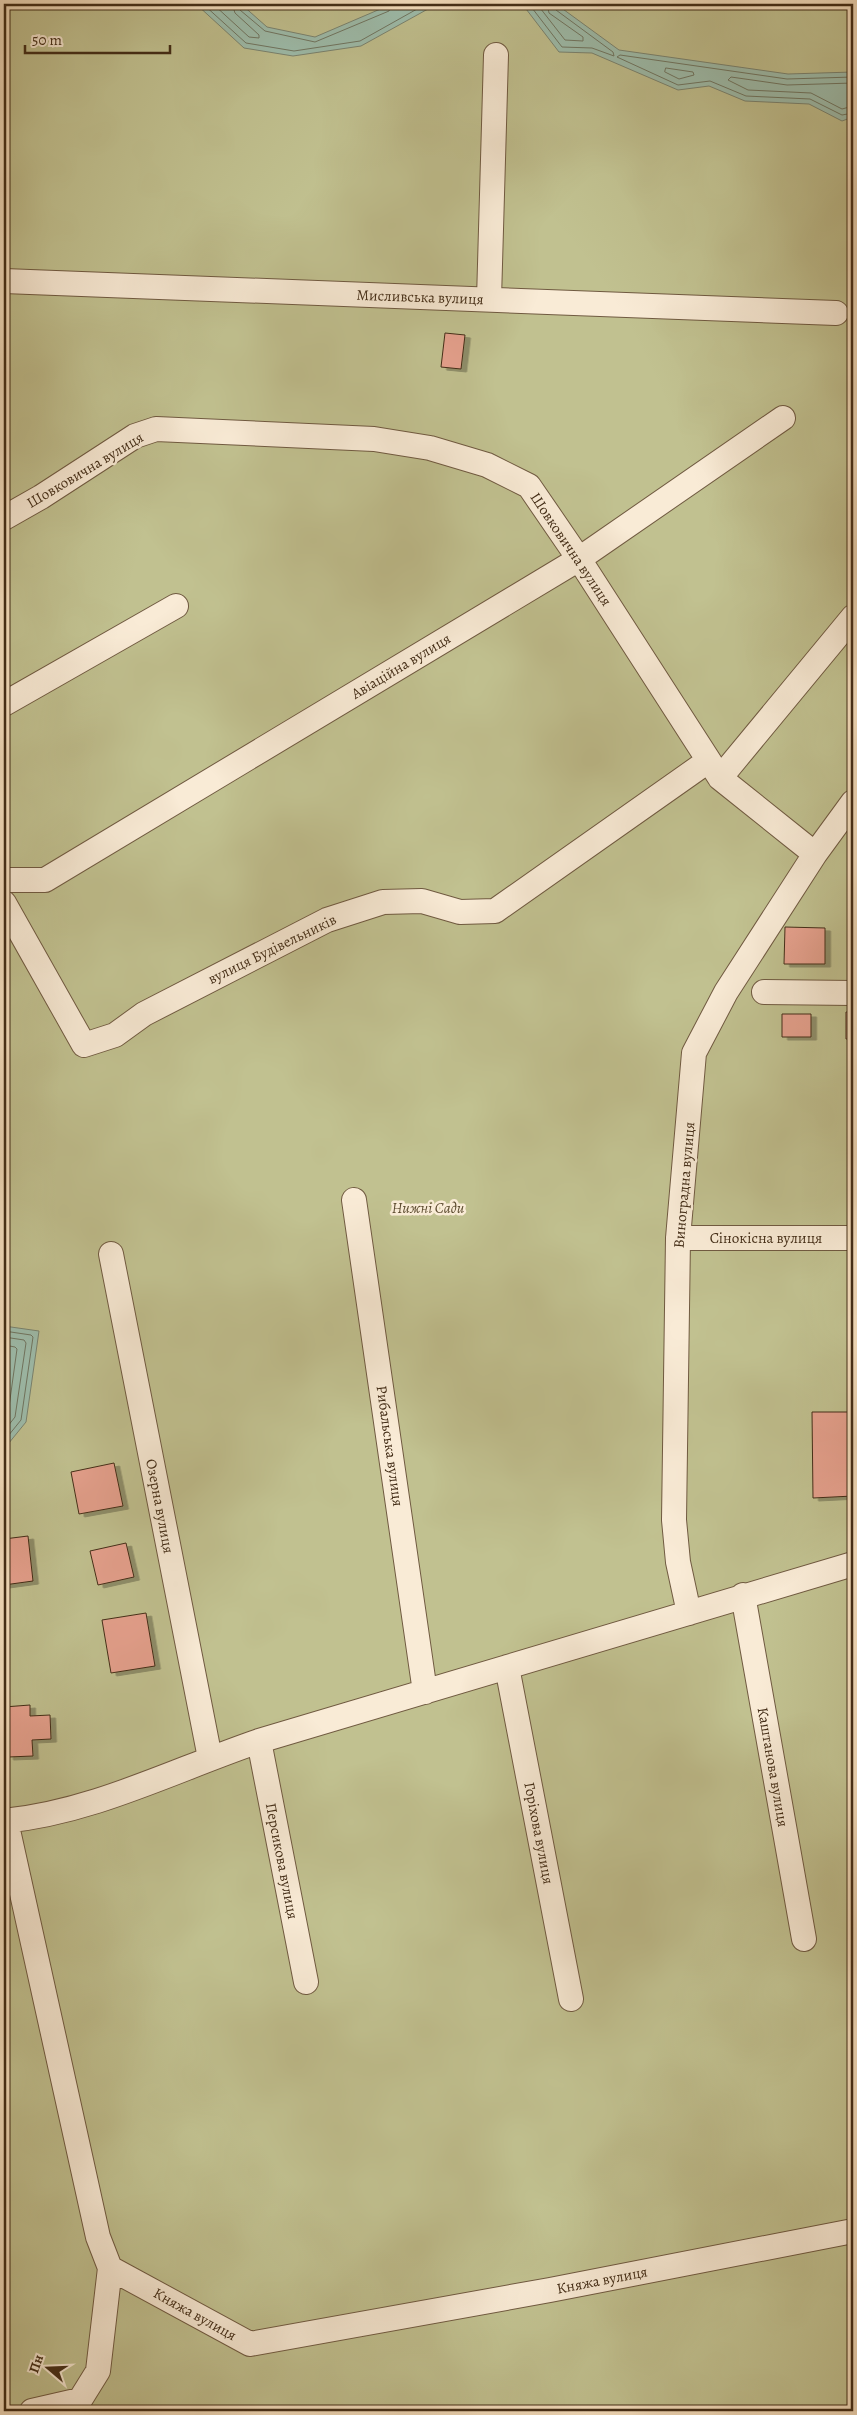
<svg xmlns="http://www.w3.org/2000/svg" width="857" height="2415" font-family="Alegreya,serif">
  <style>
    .green { fill: #c1c190; stroke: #827754 }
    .water { fill: #9ebead; stroke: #7a8471 }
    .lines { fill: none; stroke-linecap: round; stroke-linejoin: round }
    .shore { stroke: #707662; stroke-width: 1 }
    .building { fill: #e6a18e; stroke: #432d17; filter: url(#shadow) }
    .minor-casing { stroke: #705a41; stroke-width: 26 }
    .minor { stroke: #f9ebd6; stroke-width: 24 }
    .labels { text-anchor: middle; stroke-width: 5; stroke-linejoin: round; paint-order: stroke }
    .street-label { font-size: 15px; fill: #432d17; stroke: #f9ebd6 }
    .park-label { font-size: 15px; font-style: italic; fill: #5c4b2f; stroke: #f9ebd6 }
  </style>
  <defs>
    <filter id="shadow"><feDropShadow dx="5.5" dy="3" stdDeviation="0" flood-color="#0004"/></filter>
  </defs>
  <rect width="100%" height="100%" fill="#f6e0c0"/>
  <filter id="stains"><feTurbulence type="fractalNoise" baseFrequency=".004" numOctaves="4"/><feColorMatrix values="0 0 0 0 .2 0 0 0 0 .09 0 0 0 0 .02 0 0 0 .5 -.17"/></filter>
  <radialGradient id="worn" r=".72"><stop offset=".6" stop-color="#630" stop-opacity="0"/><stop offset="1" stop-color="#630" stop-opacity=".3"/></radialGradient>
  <path class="green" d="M4,4H853V2411H4Z"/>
  <path class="water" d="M196,4H241L267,27L315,37L392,4H437L361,46L293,56L244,48Z
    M484,4H556L619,50L788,74L853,72V117L842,121L809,104L745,101L709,86L678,90L592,53L559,52L523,5Z
    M4,1326L39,1331L26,1422L4,1449Z"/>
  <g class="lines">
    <path class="shore" d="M203,4L246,43L294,51L360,41L426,4
      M213,4L249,37L259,38V35L235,13L232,4
      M238,4L240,10L265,31L315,42L389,11L392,4
      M529,4L562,47L592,48L614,56L613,52L556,10L553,4
      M537,4L565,40L583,41V37L549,13L547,4
      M666,68L693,72L694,75L679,79L665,72Z
      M853,77L787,79L620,55L617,57L678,85L710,81L746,96L810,99L842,115L853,113
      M853,83L787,85L731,77L728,80L748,90L811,93L842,109L853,106
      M4,1331L31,1335L33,1337L21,1420L4,1441
      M4,1337L24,1340L26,1343L15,1417L4,1431
      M4,1345L15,1347L17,1349L8,1414L4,1420"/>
  </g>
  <path class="building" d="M445,333L465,335L461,369L441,367Z
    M785,927L825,928V964H784Z
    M846,1012H853V1039H846Z
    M782,1014H811V1037H782Z
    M812,1412H853V1496L813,1498Z
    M114,1463L123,1506L79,1514L71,1472Z
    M28,1536L33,1581L4,1585V1539Z
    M126,1543L134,1577L98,1585L90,1551Z
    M146,1613L155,1666L111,1673L102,1620Z
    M30,1705V1716L50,1715L51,1739L32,1740L33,1756L8,1757L7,1742L4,1743V1707Z"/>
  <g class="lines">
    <g class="minor-casing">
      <path id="minor" d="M4,281L836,313
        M489,299L496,55
        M4,518L41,497L135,436L156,429L374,439L430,448L487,465L529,486L579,559L720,778L815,854
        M4,704L176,606
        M720,778L853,617
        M4,880H45L579,559L783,418
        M4,903L84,1045L115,1035L144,1014L327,920L383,902L422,901L460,912L495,911L708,761
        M764,992L853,993
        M354,1200L425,1692
        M678,1238H853
        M111,1254L210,1758
        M743,1595L804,1939
        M689,1613L678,1562L674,1520L678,1238L694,1053L726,992L815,854L853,802
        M507,1667L571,1999
        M259,1741L306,1982
        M4,1821C94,1812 174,1770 259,1741L853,1564
        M6,1821L98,2237L110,2268L250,2344L550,2290L853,2231
        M32,2411L80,2400L98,2371L110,2268"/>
    </g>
    <use href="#minor" class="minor"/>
  </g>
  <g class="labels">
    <g class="street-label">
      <text transform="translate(420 297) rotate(2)" y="5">Мисливська вулиця</text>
      <text transform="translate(85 470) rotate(-31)" y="5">Шовковична вулиця</text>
      <text transform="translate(571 549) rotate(56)" y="5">Шовковична вулиця</text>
      <text transform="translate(401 666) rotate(-31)" y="5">Авіаційна вулиця</text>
      <text transform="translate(272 949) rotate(-26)" y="5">вулиця Будівельників</text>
      <text transform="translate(684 1185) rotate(-85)" y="5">Виноградна вулиця</text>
      <text x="766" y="1243">Сінокісна вулиця</text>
      <text transform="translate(390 1446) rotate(82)" y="5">Рибальська вулиця</text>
      <text transform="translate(160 1506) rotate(79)" y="5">Озерна вулиця</text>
      <text transform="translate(773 1767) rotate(80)" y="5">Каштанова вулиця</text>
      <text transform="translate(539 1833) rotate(79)" y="5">Горіхова вулиця</text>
      <text transform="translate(282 1861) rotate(79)" y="5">Персикова вулиця</text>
      <text transform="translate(602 2280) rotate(-11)" y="5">Княжа вулиця</text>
      <text transform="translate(195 2314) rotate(29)" y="5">Княжа вулиця</text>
    </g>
    <g class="park-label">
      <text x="428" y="1213">Нижні Сади</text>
    </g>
  </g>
  <rect width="857" height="2415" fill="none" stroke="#f6e0c0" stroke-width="20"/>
  <rect x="5" y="5" width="847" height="2405" fill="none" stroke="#432d17" stroke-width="2.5"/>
  <rect x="10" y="10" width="837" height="2395" fill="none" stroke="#432d17"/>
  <g transform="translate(48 2368) rotate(289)" stroke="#f9ebd6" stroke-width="4" paint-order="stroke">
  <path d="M0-4L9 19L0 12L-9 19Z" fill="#432d17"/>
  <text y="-8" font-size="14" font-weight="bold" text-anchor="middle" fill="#432d17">Пн</text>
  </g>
  <path d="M25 45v8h145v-8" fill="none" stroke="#432d17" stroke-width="2.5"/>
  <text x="32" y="45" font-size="15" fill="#432d17" stroke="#f9ebd6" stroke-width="4" paint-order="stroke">50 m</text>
  <rect width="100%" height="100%" filter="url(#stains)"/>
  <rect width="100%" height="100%" fill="url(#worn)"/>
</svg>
